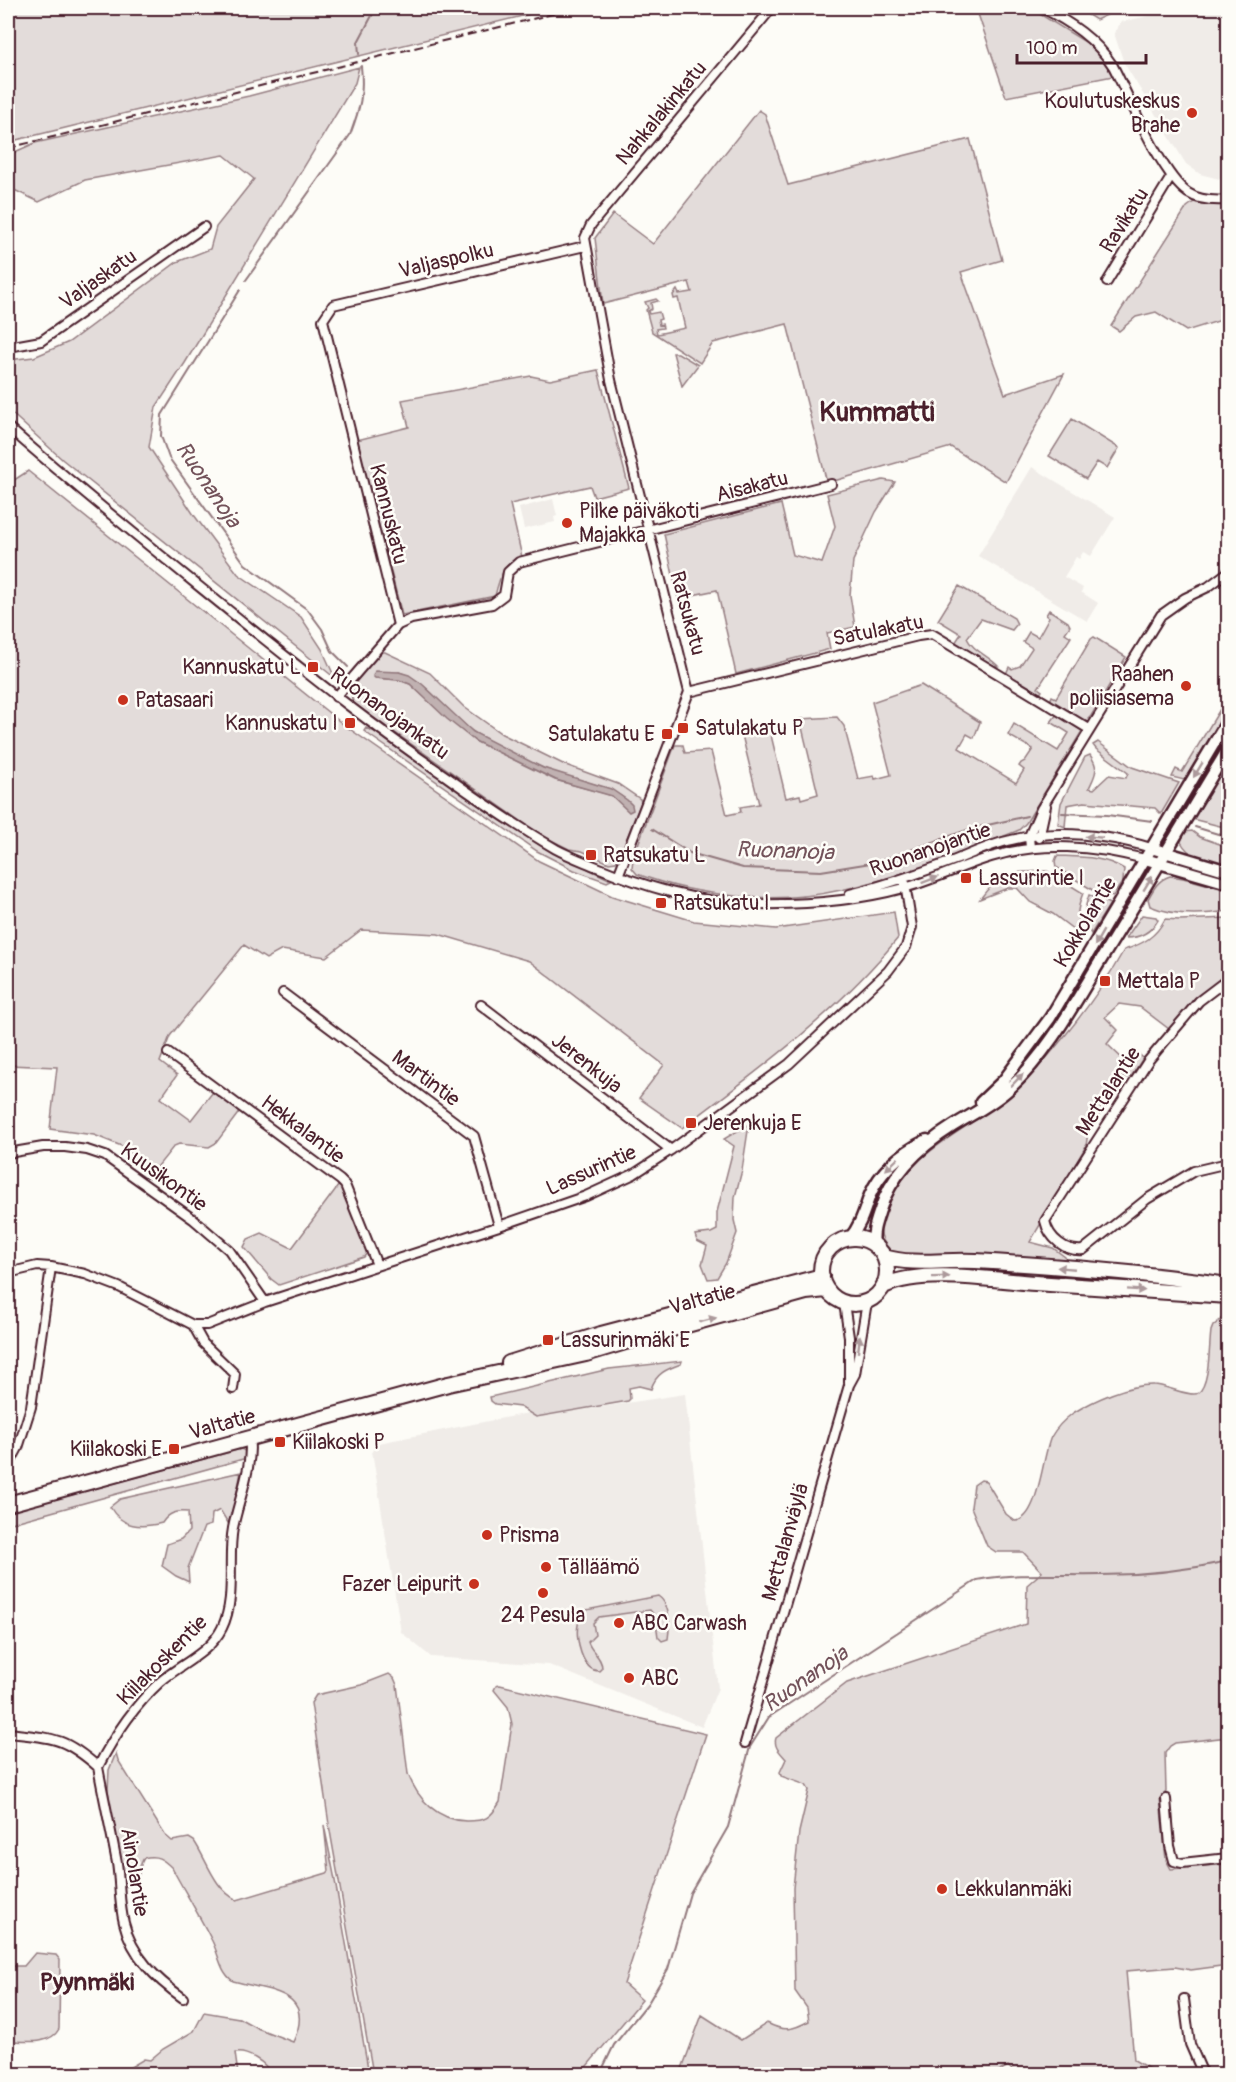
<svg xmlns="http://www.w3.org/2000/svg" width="1236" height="2082" font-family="Pangolin,sans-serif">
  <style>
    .built { fill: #f0ece8 }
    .green { fill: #e3dcda; stroke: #967e82; stroke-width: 1.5; fill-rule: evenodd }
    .water { fill: #c0b1b1; stroke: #91777b; stroke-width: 1.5 }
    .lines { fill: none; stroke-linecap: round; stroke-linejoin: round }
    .stream { stroke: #91777b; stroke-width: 2 }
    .minor-casing { stroke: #4a1f2b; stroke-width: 12 }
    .tertiary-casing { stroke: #4a1f2b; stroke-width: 15 }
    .secondary-casing { stroke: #4a1f2b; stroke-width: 15 }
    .trunk-casing { stroke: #4a1f2b; stroke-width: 18 }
    .minor { stroke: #fdfcf7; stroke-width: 8 }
    .tertiary { stroke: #fdfcf7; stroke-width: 10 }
    .secondary { stroke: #fdfcf7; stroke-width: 10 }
    .trunk { stroke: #fdfcf7; stroke-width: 14 }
    .rail { stroke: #4a1f2b; stroke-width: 2; stroke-dasharray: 9 4.5; stroke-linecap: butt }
    .oneway { fill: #ac999b }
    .poi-dot { fill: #c8321e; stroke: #fdfcf7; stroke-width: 2 }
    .labels { text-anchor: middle; stroke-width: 5; stroke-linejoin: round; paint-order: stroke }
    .poi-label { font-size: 21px; fill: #4a1f2b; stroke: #fdfcf7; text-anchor: start }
    .street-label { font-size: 21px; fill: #4a1f2b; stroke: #fdfcf7 }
    .water-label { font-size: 22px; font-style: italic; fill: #73525a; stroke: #fdfcf7 }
    .quarter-label { font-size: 24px; font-weight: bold; fill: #4a1f2b; stroke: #fdfcf7 }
    .district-label { font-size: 27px; font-weight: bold; fill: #4a1f2b; stroke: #fdfcf7 }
  </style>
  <rect width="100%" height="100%" fill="#fdfcf7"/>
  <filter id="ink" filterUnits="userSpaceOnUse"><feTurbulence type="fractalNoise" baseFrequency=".0167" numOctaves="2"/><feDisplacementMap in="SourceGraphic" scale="12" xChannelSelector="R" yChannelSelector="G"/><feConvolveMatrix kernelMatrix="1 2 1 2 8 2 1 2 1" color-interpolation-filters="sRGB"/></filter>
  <g filter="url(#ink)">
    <path class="built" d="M1185,8H1228V178L1223,180L1200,174L1186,164L1124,63L1114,33L1121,22Z
      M1032,467L1115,517L1091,556L1083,552L1079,559L1076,557L1064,577L1083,588L1081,592L1098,603L1087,621L978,556Z
      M553,499L557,516L554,517L555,522L524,529L519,508Z
      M685,1394L718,1688L702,1727L549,1665L431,1657L401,1632L372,1451L379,1443L528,1413L536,1417Z"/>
    <path class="green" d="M8,8H555L8,142Z
      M976,8H1030L1087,43L1103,60L1113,76L1006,97Z
      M1077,8H1122L1096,20Z
      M359,67L355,83L185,363L156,407L149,447L194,515L238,574L301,617L322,649L335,678L63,460L8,410V360L34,357L69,342L177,262L210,249L216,227L254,179L224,155L85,180L39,202L8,187V155L35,143L249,96Z
      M759,110L765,114L788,185L970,139L1002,260L961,272L1005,394L1064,374L1006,482L951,447L827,483L787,324L713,343L700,363L652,332L646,310L648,308L645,302L656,299L658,301L651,303L652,309L648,311L649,314L659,312L661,319L658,320L659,325L662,324L663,328L656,329L657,334L685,328L678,298L674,299L673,295L677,290L679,294L692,292L689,282L603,304L595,238L613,214L653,244Z
      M1194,202L1205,205H1228V318L1186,331L1156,312L1136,317L1119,331L1111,326L1187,207Z
      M673,353H678L698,365L682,386Z
      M598,370L629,488L594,497L590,486L510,504L522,557C503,561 499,580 495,596L402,615L357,440L409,427L402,400L531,376L550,380Z
      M1072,419L1119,448L1107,468L1097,462L1086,479L1049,456Z
      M28,471L344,725L539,861L612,896L694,921L776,929L894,912L898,938C838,1012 758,1071 682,1128L639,1098L664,1065L529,961L438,934L361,930L326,957L282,950L266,959L244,945L170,1036L160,1062L177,1075L161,1098L191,1120L216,1088L232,1100L240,1111L216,1143L209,1147L179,1144L174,1146L154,1171L124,1147L94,1135L50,1129L57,1067L8,1065V484Z
      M883,480L895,482L876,512L853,561L850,595L855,627L827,633L830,649L736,674L717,590L678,598L664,534L781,504L793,555L822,563L835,526L827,494Z
      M959,586L1014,618L1017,624L1012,630L981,619L967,638C972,650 989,656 998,666H991L955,643L961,634L938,620Z
      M1049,610L1068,622L1070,626L1065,633L1071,637L1038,688L1042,691L1039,695L1006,674L1009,667L1012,669L1020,666L1032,648L1023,642L1029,632L1038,637L1049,617L1046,615Z
      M1094,637L1126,657L1091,716L1087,720L1081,721L1050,701L1052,696L1056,698L1091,639Z
      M381,652H385L430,673L464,707L502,734L563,764L618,784L640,799L641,802L619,858L616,862L609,863L582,851L569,849L541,835L354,704C343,686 369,665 381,652ZM399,672C433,683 450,721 482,737C506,750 531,764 556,773C583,783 611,784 632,805L607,794L555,780L475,741L410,684L399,680L375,678Z
      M921,685L980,722L974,738L967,734L959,748L1016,783L1024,770L1019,766L1021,763L1025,761L1033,749L1008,735L1014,724L1058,751L1069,733L1051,722L1057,714L1082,731L1026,823L1019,830C961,853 902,877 841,890C776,905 699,897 637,874L632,868L633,858L675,745H683L685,753L711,751L727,815L741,812L740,807L759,804L742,735L744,731L763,726L771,735L786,798L800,795L801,799L818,794L800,719L837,717L844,726L858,779L874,776L875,779L891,775L872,702Z
      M1228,696V711L1184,780L1172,777L1176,769L1182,772Z
      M366,728L375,732L541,846L611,880L607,882L574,870L537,851L372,737L364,731Z
      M1098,742L1132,767L1179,783L1161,814L1155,808L1084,802L1067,805L1065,827L1058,824L1061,803L1085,757L1090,755C1100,769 1095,775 1089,788L1094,789L1109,775L1126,778L1128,773L1096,749L1093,745Z
      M1228,757V828L1192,819Z
      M1192,831L1200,837L1228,847V867C1210,861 1191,860 1181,842L1184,832Z
      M1057,856C1080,857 1104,856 1124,869L1123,881L1113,896L1094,891L1056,867L1055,861Z
      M1047,871L1083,893C1077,909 1075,920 1082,936L1053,914L1030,902L1017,888H1008L980,899C1000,871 1014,872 1047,871Z
      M1170,876L1183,878L1228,890V911C1203,915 1173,916 1150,906L1148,899C1154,888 1158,880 1170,876Z
      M1089,895L1110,904L1091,934C1082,920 1084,909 1089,895Z
      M1142,915L1156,917L1158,920C1151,932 1140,938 1126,938Z
      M1228,918V975L1200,994L1169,1029L1140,1007L1119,1004L1105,1017L1118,1030L1107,1044L1127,1063L1135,1051L1143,1058L1131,1077L1117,1078L1100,1105L1102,1111L1088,1132L1086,1146L1030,1242L1053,1248L1065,1257L1067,1263L897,1255C878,1243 877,1227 886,1208C912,1151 954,1137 1002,1102C1013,1094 1025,1082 1035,1071C1068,1034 1100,993 1124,950C1143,944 1156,937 1165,919L1180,920Z
      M749,1124L742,1170L735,1197L734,1220L737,1233L726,1263L717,1278L708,1279L702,1264L707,1246L697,1241L695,1235L711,1233L717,1230V1212L734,1146L724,1139Z
      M341,1182L369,1250L364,1257L279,1285L271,1279L244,1247L248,1239L262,1233L292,1248Z
      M1228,1314V1737L1175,1743L1170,1746L1165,1753L1166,1792L1160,1798L1166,1860L1171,1869L1228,1864V1965L1191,1970L1175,1967L1126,1971L1134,2060L1156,2073L1196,2072L1198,2074H1016L1008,2066L994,2074H680L702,2015L741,2040L767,2023C784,2032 793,2030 809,2021L807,2008L795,1991L793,1888L799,1832L809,1790L806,1785L781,1776L780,1772L786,1759C781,1753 773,1747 776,1738L847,1683L1026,1624L1027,1585L1042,1572L1023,1552H996L987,1546L971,1507L974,1485L981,1480L986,1481L1006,1514L1015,1521C1039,1520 1042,1456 1051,1437C1056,1428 1065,1419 1073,1413C1094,1400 1129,1384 1154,1385C1165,1385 1192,1398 1198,1393C1210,1385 1209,1345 1211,1331L1213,1326Z
      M682,1361L681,1364C667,1369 656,1373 651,1389L639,1386L629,1388L630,1399L628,1401L536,1417L520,1407L495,1404L491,1401L490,1397L609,1369Z
      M241,1449L247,1452V1455L243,1459L8,1524V1512Z
      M241,1472L233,1512L228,1523L220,1510L212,1514L211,1525L204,1527L188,1568L189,1582L176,1576L162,1566L167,1544L181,1539L189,1531L188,1512C177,1511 169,1512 162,1523C141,1528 122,1528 110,1507L120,1499Z
      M658,1596C671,1605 670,1625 668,1639L662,1641L658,1637L655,1616L650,1610L599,1617L593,1623L595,1635L588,1642C591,1652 602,1657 602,1668L599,1671C582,1671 575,1638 578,1625C579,1619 582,1617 581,1611Z
      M389,1674L394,1678L397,1685L408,1774C418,1800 438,1820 466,1821C485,1821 490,1819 500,1802L512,1724L508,1707L494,1690L496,1686L500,1685L706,1734L624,1984L642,2000L582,2072V2074H373L330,1831L311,1703L316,1695L361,1685Z
      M116,1753L118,1760L165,1835L172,1841L189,1838L194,1841C207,1860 214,1889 237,1900L327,1873L329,1871L324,1825L334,1875L369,2074H270C267,2062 246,2051 235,2053L238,2074H119L144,2059L150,2060L163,2049L194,2031L204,2012L239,2018L257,2028L293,2042C317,1991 269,1991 233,1981C219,1971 219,1953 211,1939C199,1915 185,1892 172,1868C163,1859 156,1854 144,1858C135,1871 145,1884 123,1887L108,1790L109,1770Z
      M35,1953L56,1955L60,1960L59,2029C50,2046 24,2041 8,2041V1966H24Z"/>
    <path class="water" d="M375,671L399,672L409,675L422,684L473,732L543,768L611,789L627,800L632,805L633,810L629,812L612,796L556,780L475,741L447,719L410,684L399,680L375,678L373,676Z"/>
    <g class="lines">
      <path class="stream" d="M359,54L358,42L376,8
        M246,280L350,135C360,108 364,95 361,66
        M240,290L162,415L161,436L169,458L245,564L308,610L322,629L332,651L348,667
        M1062,813L1107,815L1152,821
        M1195,827L1228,837
        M652,829L690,853L743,868L821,871L877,862L970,829L1027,816
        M600,2074L614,2045L648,2003L668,1969L690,1893L728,1827L750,1747L769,1717L977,1580C1017,1572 1059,1576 1101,1575C1142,1575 1188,1570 1228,1561"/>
      <g class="minor-casing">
        <path id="minor" d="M1042,8C1070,22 1096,39 1113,66C1129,97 1162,176 1188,193C1200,201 1215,201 1228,200
          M1107,282L1171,177
          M8,347L41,341L204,227
          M8,427C86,496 168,561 249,627C314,679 378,730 447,777C482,802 518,827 556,849C567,855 580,860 592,865C643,886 699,904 755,904C805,905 856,901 904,888C934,880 961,866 991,857C1042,841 1093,846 1145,859
          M398,625L411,619L492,604L504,595L508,572L519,562L831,484
          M689,692L918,636L932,634L1089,729
          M336,697L398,625L323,320L333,305L585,246
          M1039,838L1046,806
          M1030,848L1029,836L1041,809L1161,615L1185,598L1208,587L1228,572
          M618,876L689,692L611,380L585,238L591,225L772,8
          M850,894C886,885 920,873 955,860C973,853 992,844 1011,840C1057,829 1107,835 1151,848
          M1228,979L1199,1001L1148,1061L1045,1221C1049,1239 1066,1252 1083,1250L1147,1199L1194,1171L1228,1163
          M283,993L474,1136L499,1226
          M481,1005L671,1150
          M168,1053L340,1180L345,1185L377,1265
          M8,1153L43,1147H65L87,1150L105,1156L193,1219L229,1250L265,1302
          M8,1273L37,1266L51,1267L85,1274L119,1287L193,1325L203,1343L235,1374L233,1389
          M844,1303L849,1337V1383
          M193,1325H207L265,1302L499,1226L586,1196L634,1174L671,1150L789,1064L888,971L906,947L912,927L904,878
          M11,1461L18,1448L31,1407L51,1267
          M8,1733C52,1738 63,1736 98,1767
          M745,1743L849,1385L855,1374L867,1302
          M98,1767C114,1736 134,1706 160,1682C179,1665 210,1653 222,1628C237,1597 227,1560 233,1528C238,1502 254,1463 249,1438
          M98,1767C104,1799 111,1831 117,1863C120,1883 119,1904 124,1923C132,1956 156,1979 183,1998
          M1166,1799L1170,1846L1174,1861L1182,1863L1228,1858
          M1184,1999L1190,2044L1203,2074"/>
      </g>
      <g class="tertiary-casing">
        <path id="tertiary" d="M1151,848L1228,871
          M1145,859L1228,883"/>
      </g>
      <g class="secondary-casing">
        <path id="secondary" d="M981,1102L1004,1080L1050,1018L1228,720
          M850,1238C861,1225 864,1211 870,1195C881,1169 903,1152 927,1140
          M874,1245C872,1232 876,1222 880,1210C891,1174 921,1146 953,1126C972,1114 993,1104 1010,1088C1047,1054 1073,1006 1099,963C1143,892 1185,820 1228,749"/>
      </g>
      <g class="trunk-casing">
        <path id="trunk" d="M821 1271a33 33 0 1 1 66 0a33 33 0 1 1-66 0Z
          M884,1257C913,1266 946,1259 976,1261C1060,1266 1145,1273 1228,1285
          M884,1286C922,1268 993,1280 1035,1283C1099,1287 1164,1292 1228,1296
          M509,1363L601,1334L822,1276
          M8,1504L448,1384L586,1354L629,1341L806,1292L827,1290"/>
      </g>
      <use href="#minor" class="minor"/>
      <use href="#tertiary" class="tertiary"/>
      <use href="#secondary" class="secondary"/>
      <use href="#trunk" class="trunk"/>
      <path class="rail" d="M8,148L577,8"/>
    </g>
    <defs><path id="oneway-solid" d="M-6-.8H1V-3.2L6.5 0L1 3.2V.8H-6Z" transform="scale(1.5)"/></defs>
    <g class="oneway">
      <use href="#oneway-solid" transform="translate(1198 770) rotate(121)"/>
      <use href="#oneway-solid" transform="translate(1094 837) rotate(-175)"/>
      <use href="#oneway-solid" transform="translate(930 880) rotate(-21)"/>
      <use href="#oneway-solid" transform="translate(1148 883) rotate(-59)"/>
      <use href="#oneway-solid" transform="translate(1099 938) rotate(120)"/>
      <use href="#oneway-solid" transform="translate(1017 1080) rotate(-46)"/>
      <use href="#oneway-solid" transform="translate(892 1164) rotate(136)"/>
      <use href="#oneway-solid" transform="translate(1066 1268) rotate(-175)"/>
      <use href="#oneway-solid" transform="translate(941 1277) rotate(-1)"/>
      <use href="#oneway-solid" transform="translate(1136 1290) rotate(4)"/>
      <use href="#oneway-solid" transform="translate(708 1320) rotate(-15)"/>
      <use href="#oneway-solid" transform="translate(859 1344) rotate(-83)"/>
    </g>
  </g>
  <g class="poi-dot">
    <circle cx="1192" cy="113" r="6"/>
    <circle cx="567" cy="523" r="6"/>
    <rect x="307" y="661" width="12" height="12" rx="3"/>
    <circle cx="1186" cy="686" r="6"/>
    <circle cx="123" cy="700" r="6"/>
    <rect x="344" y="717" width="12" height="12" rx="3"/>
    <rect x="677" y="722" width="12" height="12" rx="3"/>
    <rect x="661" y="728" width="12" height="12" rx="3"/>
    <rect x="585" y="849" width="12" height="12" rx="3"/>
    <rect x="960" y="872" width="12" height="12" rx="3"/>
    <rect x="655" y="897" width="12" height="12" rx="3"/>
    <rect x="1099" y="975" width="12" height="12" rx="3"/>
    <rect x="685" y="1117" width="12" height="12" rx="3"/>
    <rect x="542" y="1334" width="12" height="12" rx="3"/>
    <rect x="274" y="1436" width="12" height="12" rx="3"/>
    <rect x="168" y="1443" width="12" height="12" rx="3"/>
    <circle cx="487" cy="1535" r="6"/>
    <circle cx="546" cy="1567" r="6"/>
    <circle cx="474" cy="1584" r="6"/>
    <circle cx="543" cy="1593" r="6"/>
    <circle cx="619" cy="1623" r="6"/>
    <circle cx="629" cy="1678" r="6"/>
    <circle cx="942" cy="1889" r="6"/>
  </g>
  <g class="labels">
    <g class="poi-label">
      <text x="1180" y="108" text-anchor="end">Koulutuskeskus<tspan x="1180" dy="24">Brahe</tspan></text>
      <text x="579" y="518">Pilke päiväkoti<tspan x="579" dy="24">Majakka</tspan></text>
      <text x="301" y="674" text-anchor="end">Kannuskatu L</text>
      <text x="1174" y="681" text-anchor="end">Raahen<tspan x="1174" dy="24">poliisiasema</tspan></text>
      <text x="135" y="707">Patasaari</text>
      <text x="338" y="730" text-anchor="end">Kannuskatu I</text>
      <text x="695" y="735">Satulakatu P</text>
      <text x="655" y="741" text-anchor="end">Satulakatu E</text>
      <text x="603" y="862">Ratsukatu L</text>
      <text x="978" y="885">Lassurintie I</text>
      <text x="673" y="910">Ratsukatu I</text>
      <text x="1117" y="988">Mettala P</text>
      <text x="703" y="1130">Jerenkuja E</text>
      <text x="560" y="1347">Lassurinmäki E</text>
      <text x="292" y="1449">Kiilakoski P</text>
      <text x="162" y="1456" text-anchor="end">Kiilakoski E</text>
      <text x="499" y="1542">Prisma</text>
      <text x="558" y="1574">Tälläämö</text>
      <text x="462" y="1591" text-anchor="end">Fazer Leipurit</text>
      <text x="543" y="1622" text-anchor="middle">24 Pesula</text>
      <text x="631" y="1630">ABC Carwash</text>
      <text x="641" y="1685">ABC</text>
      <text x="954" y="1896">Lekkulanmäki</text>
    </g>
    <g class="street-label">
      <text transform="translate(661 113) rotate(-50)" y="7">Nahkalakinkatu</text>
      <text transform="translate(1124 220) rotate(-58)" y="7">Ravikatu</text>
      <text transform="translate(446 260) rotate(-13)" y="7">Valjaspolku</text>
      <text transform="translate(98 279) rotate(-35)" y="7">Valjaskatu</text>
      <text transform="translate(752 486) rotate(-14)" y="7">Aisakatu</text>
      <text transform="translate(389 514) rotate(76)" y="7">Kannuskatu</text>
      <text transform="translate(688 613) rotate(75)" y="7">Ratsukatu</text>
      <text transform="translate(878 630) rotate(-11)" y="7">Satulakatu</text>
      <text transform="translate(390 713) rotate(36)" y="7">Ruonanojankatu</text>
      <text transform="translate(930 849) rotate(-19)" y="7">Ruonanojantie</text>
      <text transform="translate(1085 922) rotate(-59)" y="7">Kokkolantie</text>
      <text transform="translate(587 1063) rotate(38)" y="7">Jerenkuja</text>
      <text transform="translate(426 1078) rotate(37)" y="7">Martintie</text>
      <text transform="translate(1108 1091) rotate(-57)" y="7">Mettalantie</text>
      <text transform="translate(303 1129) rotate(37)" y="7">Hekkalantie</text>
      <text transform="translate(591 1170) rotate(-24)" y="7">Lassurintie</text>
      <text transform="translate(164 1177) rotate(36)" y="7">Kuusikontie</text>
      <text transform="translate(702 1299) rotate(-15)" y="7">Valtatie</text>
      <text transform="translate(222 1424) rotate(-15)" y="7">Valtatie</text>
      <text transform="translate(785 1542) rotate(-74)" y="7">Mettalanväylä</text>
      <text transform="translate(162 1660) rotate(-45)" y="7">Kiilakoskentie</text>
      <text transform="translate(135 1872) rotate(81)" y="7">Ainolantie</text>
    </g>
    <g class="water-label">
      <text transform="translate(209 484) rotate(56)" y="8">Ruonanoja</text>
      <text transform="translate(785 850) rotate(2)" y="8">Ruonanoja</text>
      <text transform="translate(805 1678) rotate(-35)" y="8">Ruonanoja</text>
    </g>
    <g class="quarter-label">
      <text x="87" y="1990">Pyynmäki</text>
    </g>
    <g class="district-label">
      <text x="877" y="421">Kummatti</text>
    </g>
  </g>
  <rect width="1236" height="2082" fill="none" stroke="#fdfcf7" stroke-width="30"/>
  <rect x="15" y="15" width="1206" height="2052" fill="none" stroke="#4a1f2b" stroke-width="2" filter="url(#ink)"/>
  <path d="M1017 54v9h129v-9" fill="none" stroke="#4a1f2b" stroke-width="3"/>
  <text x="1026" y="54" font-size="18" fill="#4a1f2b" stroke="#fdfcf7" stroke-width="4.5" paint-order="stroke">100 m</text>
</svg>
